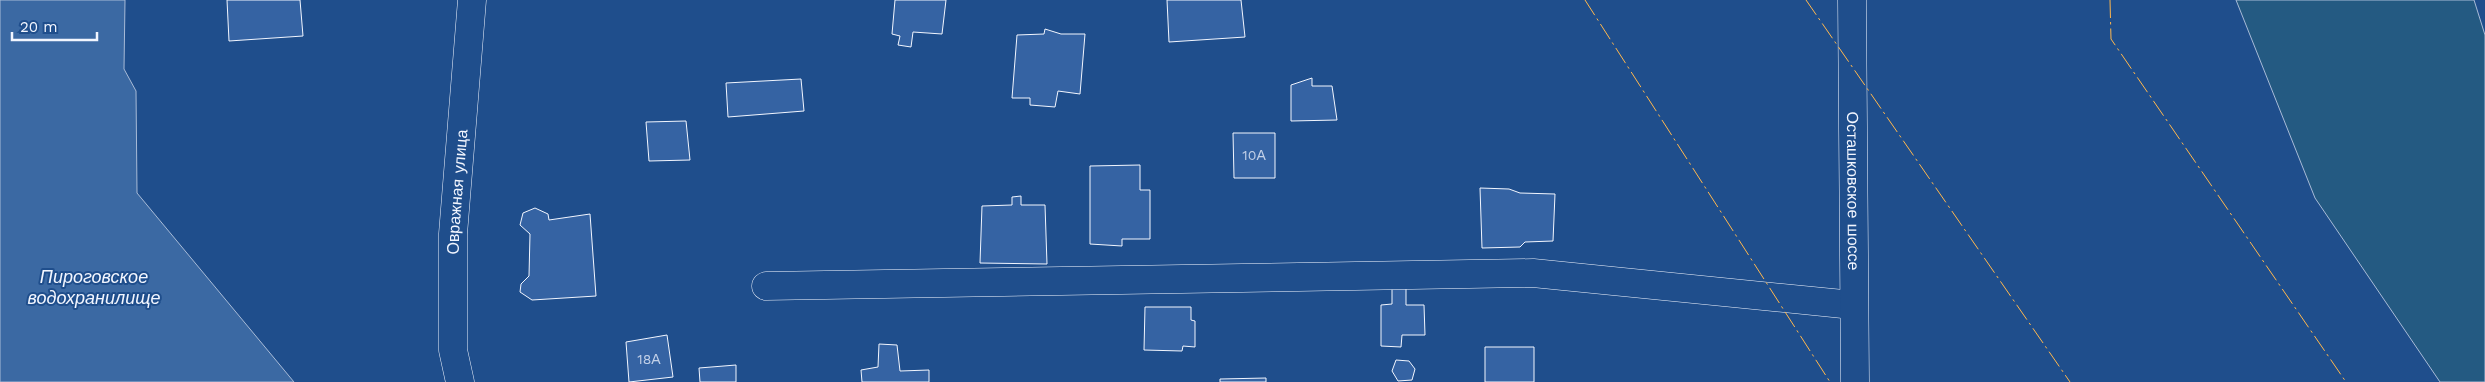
<svg xmlns="http://www.w3.org/2000/svg" width="2485" height="382" font-family="'Work Sans',sans-serif">
  <style>
    .green { fill: #245a82; stroke: #a8bbd7 }
    .water { fill: #3b69a3; stroke: #a8bbd7 }
    .building { fill: #3563a3; stroke: #f2f6ff }
    .lines { fill: none; stroke-linecap: round; stroke-linejoin: round }
    .minor-casing { stroke: #f2f6ff; stroke-width: 29 }
    .major-casing { stroke: #f2f6ff; stroke-width: 29 }
    .minor { stroke: #1f4e8c; stroke-width: 28 }
    .major { stroke: #1f4e8c; stroke-width: 28 }
    .power { stroke: #ffb74d; stroke-width: 1; stroke-dasharray: 18 4 2.5 4; stroke-linecap: butt }
    .labels { text-anchor: middle; stroke-width: 4; stroke-linejoin: round; paint-order: stroke }
    .number-label { font-size: 14px; fill: #c3d1e8 }
    .street-label { font-size: 16px; fill: #f2f6ff; stroke: #1f4e8c }
    .water-label { font-size: 18px; font-style: italic; fill: #f2f6ff; stroke: #1f4e8c }
  </style>
  <rect width="100%" height="100%" fill="#1f4e8c"/>
  <path class="green" d="M2236,0H2474L2485,35V382H2440L2315,198Z"/>
  <path class="water" d="M0,0H125L124,69L136,91L137,193L294,382H0Z"/>
  <path class="building" d="M227,0H300L303,36L229,41Z
    M895,0H946L942,34L913,32L911,47L898,45L900,36L892,34Z
    M1167,0H1241L1245,37L1169,42Z
    M1045,29L1061,34H1085L1080,94L1058,91L1055,107L1030,105V98H1012L1017,35L1044,34Z
    M1312,78V86H1332L1337,120L1291,121V85Z
    M801,79L804,111L728,117L726,83Z
    M686,121L690,160L649,161L646,122Z
    M1233,133H1275V178H1234Z
    M1140,165V190H1150V239H1122V246L1090,244V166Z
    M1480,188L1509,189L1520,193L1555,194L1553,241L1525,242L1520,247L1482,248Z
    M1021,196V205H1045L1047,264L980,263L982,206L1012,205V197Z
    M535,208L548,214L549,220L590,214L596,296L532,300L520,292L521,284L529,276L530,234L520,225L523,213Z
    M1406,283V305H1424L1425,335H1402L1401,347L1381,346V305L1392,304V284Z
    M1145,307H1191V320L1195,321V347L1183,346L1182,351L1144,350Z
    M667,335L673,377L629,382L626,342Z
    M879,344L897,345L900,371L929,370V382H862L861,370L878,367Z
    M1485,347H1534V382H1485Z
    M1396,360L1409,361L1415,369L1412,380L1398,381L1392,371Z
    M736,365V382H700L699,368Z
    M1266,378V382H1220V379Z"/>
  <g class="lines">
    <g class="minor-casing">
      <g id="minor">
        <path d="M766,286L1533,273L1853,305"/>
        <path id="s1" d="M460,382L453,350V234L472,0"/>
      </g>
    </g>
    <g class="major-casing">
      <g id="major">
        <path id="s2" d="M1852,0L1855,382"/>
      </g>
    </g>
    <use href="#minor" class="minor"/>
    <use href="#major" class="major"/>
    <path class="power" d="M1585,0L1830,382
      M1806,0L2070,382
      M2110,0L2111,39L2346,382"/>
  </g>
  <g class="labels">
    <g class="number-label">
      <text x="1254" y="160">10А</text>
      <text x="649" y="364">18А</text>
    </g>
    <g class="street-label">
      <text dy="6" stroke="none"><textPath href="#s1" startOffset="191">Овражная улица</textPath></text>
      <text dy="6" stroke="none"><textPath href="#s2" startOffset="191">Осташковское шоссе</textPath></text>
    </g>
    <g class="water-label">
      <text x="94" y="283">Пироговское<tspan x="94" dy="21">водохранилище</tspan></text>
    </g>
  </g>
  <path d="M12 32v8h85v-8" fill="none" stroke="#f2f6ff" stroke-width="2.5"/>
  <text x="20" y="32" font-size="15" fill="#f2f6ff" stroke="#1f4e8c" stroke-width="4" paint-order="stroke">20 m</text>
</svg>
